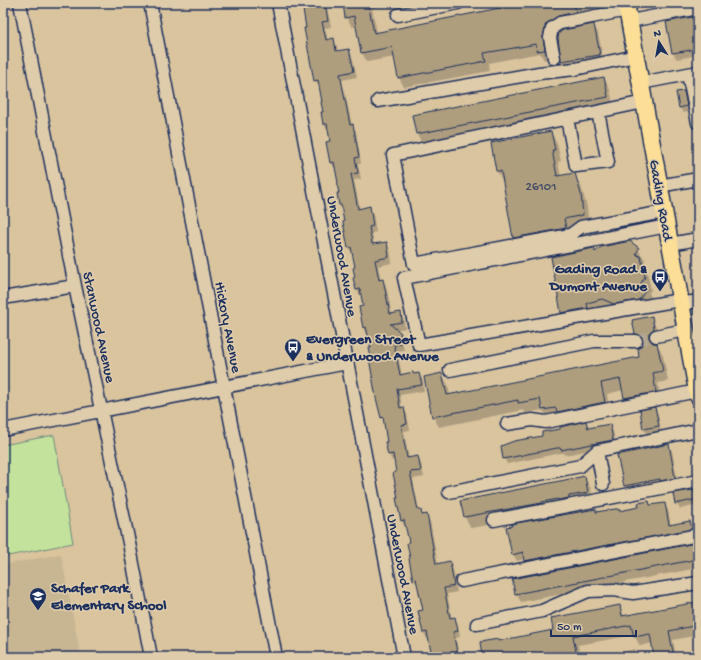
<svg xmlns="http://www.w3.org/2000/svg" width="701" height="660" font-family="'Gochi Hand',sans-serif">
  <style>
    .built { fill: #c8b693 }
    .green { fill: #c3e39c; stroke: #6f897d }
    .shadow { fill: #0003 }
    .building { fill: #af9e7d; stroke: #1b2f5e }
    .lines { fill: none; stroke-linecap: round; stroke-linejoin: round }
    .minor-tunnel { stroke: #b3a691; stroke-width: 12; stroke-dasharray: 12 6; stroke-linecap: butt }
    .minor-casing { stroke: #1b2f5e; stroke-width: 15 }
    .major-casing { stroke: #1b2f5e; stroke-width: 19 }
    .minor { stroke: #dfccaa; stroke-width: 12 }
    .major { stroke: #fcde96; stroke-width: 16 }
    .labels { text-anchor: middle; stroke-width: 3; stroke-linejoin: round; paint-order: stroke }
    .number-label { font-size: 13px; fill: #404b66 }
    .street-label { font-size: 15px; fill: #1b2f5e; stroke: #dfccaa }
    .poi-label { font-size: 15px; font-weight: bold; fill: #1b2f5e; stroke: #dfccaa; text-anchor: start }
  </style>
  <rect width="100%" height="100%" fill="#d9c49e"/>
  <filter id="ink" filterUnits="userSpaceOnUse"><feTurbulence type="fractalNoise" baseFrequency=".025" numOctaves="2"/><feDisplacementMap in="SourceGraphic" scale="8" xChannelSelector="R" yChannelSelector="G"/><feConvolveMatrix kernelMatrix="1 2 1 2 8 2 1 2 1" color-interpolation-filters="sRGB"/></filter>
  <g filter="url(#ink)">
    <path class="built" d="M61,554L81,657H3V565Z"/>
    <path class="green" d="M54,435L73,543L3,557V445Z"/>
    <path class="shadow" d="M302,3H326L331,27L325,28L328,40L333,39L337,46L338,52L349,50L352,56L357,77L342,80L352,125L356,131L361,164H358L361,179L354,180L360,209L369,207L373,214L376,232L372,233L374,245L386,243L390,249L392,263L378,266L381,280H383L386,286L392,315L400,313L404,320L405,328L396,330L401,334L404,340L402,342L404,350L397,351L402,375L419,374L423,381L424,391L400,395L402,408H404L407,414L410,430L404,431L409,459L418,458L421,464L424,477L413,479L419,511L423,516L426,515L430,521L438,565L450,563L453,569L457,592L447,594L452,619L454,618L458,624L460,637L456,638L459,657H433L430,638L427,639L424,633V611L418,585L414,580L407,527H405L402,521L397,473L395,460L392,461L389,454V442L385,423L382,417L369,333L367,334L364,328V307L362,295H360L356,289V268L353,253L348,247L343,211L340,205L339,184L336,168L335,169L331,162V142L329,130H327L324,124L323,103L320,86L315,80Z
      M344,3H395L372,8L377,33L531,3H593L596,17L564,25L551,33L549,59L544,60L540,53L519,57L489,63L490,71L404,87L399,78L395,57L367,62L362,53L357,26L352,27L346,17Z
      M659,3H698L663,13Z
      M698,17V55L677,59L673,53L668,22Z
      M594,26L598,33L604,62L566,68L562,60Z
      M604,78L610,90L614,108L423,145L417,134Z
      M683,92L687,98L689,112L683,113L680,108Z
      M551,132L557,144L561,161L558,162L561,177L574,174L581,186L587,207L589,227L521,249L514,238L504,183L497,171L492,144Z
      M594,249L596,253L638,249L645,260L643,264L647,270L651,290L649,293L653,300L569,324L562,313Z
      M651,317L657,328L660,339L654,344H657L663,355L668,381L658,383L661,402L631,408L625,398L623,390L607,394L610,413L549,420L543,410L525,413L524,410L439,427L433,416L442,374L448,385L450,395L641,358L644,344H642L636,333Z
      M655,408L658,414L661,432L647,434L644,429L641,411Z
      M586,422L590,429L609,425L613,431L616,445L565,455L564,453H561L507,464L504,458L543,437L562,430Z
      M668,445L672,451L678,483L628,491L625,485Z
      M585,478L591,489L594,504L548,515L471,528L465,517Z
      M698,492V505L680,509L676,503L694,493Z
      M649,502L651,506L664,504L668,510L671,526L690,522L693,528L695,535L529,567L525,559L517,561L513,554L595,510L597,513L620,512L640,508Z
      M695,544L698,549V568L521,602L516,594L513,580Z
      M698,603V635L673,640L676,656L698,652V657H655L653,643L640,646L634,635L578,645L580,655L584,654L586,657H483L498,642L554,631L619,606L625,617Z
      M635,649L639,657H619L618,653Z"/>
    <path class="building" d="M302,3H325L328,21L322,22L326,40L334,38L336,51L349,49L354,71L340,74L350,125L353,124L359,157L355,158L358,173L351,174L358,209L370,206L373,226L369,227L372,244L387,242L389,257L375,260L379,280L383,279L390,314L401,312L402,322L390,324L401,333L400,335L401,344L394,345L400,375L413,372L414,374L419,373L422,385L397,389L400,408L404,407L407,424L401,425L407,458L418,456L421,471L410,472L418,510H421L422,515L427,514L436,564L450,561L454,586L444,588L450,618L455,617L458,631L453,632L458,657H432L427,632L423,633L418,611L423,610L416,579L413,580L409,559L410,558L407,543L409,542L404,520L401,521L396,498H398L393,473L396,472L393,454L388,455L385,442H387L383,417L381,418L376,398L369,358H371L369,348H371L366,327L363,328L359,307L363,306L360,289L356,290L353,278L355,277L353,268L355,267L351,247L348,248L343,222H344L341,205H339L337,193H339L337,184L338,183L334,162L330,163L326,142L330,141L327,124H323L321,112H323L321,102H322L318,80L314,81L304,28H306Z
      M343,3H368L374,33L525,3H574L576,12L558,16L546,24L543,37L545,50L537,51L536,44L514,48L484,53L486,61L398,78L392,47L361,53L354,16L345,18Z
      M663,3H684L664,7Z
      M698,16V49L672,53L666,22Z
      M594,24L600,55L561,61L558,38L559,33L563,30Z
      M604,77L608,97L416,134L412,115Z
      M684,91L687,106L679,108L676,92Z
      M551,131L555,150H552L557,176L575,173L581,194L583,215L564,219L566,228L513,238L501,171H496L491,143Z
      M630,241L639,248L636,254L641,257L645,277L641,283L647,288L639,300L614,304L602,299L587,303L588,308L561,313L551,257L594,248L595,252L601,247Z
      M652,316L654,329L649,333V338L653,343H657L663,371L653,373L656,392L624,398L620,379L601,383L605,402L557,412L556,408L542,410L540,399L518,403V400L432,417L424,377L442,373L447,395L639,357L638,348L642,345L643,341L640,335L635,334L632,320Z
      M655,407L659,426L643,429L640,410Z
      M586,421L588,428L610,424L613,440L561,450L560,448H557L503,459L501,446L514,441L542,436V432L560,429V427Z
      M669,444L675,478L660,481V479L624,486L617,455Z
      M585,476L588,493L569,496V498L559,500L558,499L542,502V503L464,517L460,501Z
      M693,490L694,492L698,491V499L675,504L673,493Z
      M649,501L650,505L665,503L669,525L690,521L692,529L524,561L523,552L512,555L506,527L512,526L511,524L596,509V512L615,509H619V511L639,507L638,503Z
      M696,543L698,559L515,594L512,579Z
      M698,602V625L669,631L674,657H654L650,634L634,637L631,625L573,636L577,657H524V655L511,657H482L480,642L498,639V641L553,630L551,618L620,605L622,616Z"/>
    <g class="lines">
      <path class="minor-tunnel" d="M636,341L656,336"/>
      <g class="minor-casing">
        <path id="minor" d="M20,3L75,286L129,543L151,657
          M150,3L276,657
          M278,3C321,221 361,439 404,657
          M398,15L458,3
          M630,21L698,8
          M554,58L550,38L552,28L560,23L628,10
          M688,74L698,123
          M641,83L698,72
          M378,101L539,73L575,69L636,56
          M644,102L393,155L414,264L570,235L581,227L664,212
          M567,118L576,166L608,162L598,112
          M659,186L698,179
          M667,226L404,278L419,345L680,300
          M670,244L698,239
          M3,298L75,286
          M680,304L698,301
          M656,336L685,330
          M450,370L594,341H636
          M507,424L532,420L546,422L697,391
          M3,430L347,363
          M597,451L603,484
          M449,492L580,466L597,451L698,430
          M494,520L698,481
          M462,581L698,535
          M477,624L542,611L588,591L614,590L633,593L698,583"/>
      </g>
      <g class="major-casing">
        <path id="major" d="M626,3L698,396"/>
      </g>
      <use href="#minor" class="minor"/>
      <use href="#major" class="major"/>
    </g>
  </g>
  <defs>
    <g id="bus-pin" transform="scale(0.9)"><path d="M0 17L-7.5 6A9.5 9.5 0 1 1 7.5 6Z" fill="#1b2f5e" stroke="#dfccaa"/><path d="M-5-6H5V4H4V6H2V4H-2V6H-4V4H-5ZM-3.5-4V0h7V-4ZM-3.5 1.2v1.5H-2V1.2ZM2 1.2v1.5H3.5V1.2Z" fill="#fff"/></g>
    <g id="school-pin" transform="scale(0.9)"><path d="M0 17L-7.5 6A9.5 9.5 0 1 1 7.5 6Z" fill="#1b2f5e" stroke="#dfccaa"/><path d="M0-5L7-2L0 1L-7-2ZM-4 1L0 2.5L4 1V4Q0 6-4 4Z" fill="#fff"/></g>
  </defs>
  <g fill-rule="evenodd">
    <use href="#bus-pin" x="660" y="277"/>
    <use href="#bus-pin" x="293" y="347"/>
    <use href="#school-pin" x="38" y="596"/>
  </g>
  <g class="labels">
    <g class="number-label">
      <text x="541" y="190">26101</text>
    </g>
    <g class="street-label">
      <text transform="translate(662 200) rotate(80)" y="5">Gading Road</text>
      <text transform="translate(343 256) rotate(80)" y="5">Underwood Avenue</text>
      <text transform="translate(100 327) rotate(78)" y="5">Stanwood Avenue</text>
      <text transform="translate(229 327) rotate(79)" y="5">Hickory Avenue</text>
      <text transform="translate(404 574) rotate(79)" y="5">Underwood Avenue</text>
    </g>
    <g class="poi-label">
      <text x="647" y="273" text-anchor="end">Gading Road &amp;<tspan x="647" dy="17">Dumont Avenue</tspan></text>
      <text x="306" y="343">Evergreen Street<tspan x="306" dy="17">&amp; Underwood Avenue</tspan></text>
      <text x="51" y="592">Schafer Park<tspan x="51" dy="17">Elementary School</tspan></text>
    </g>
  </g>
  <rect width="701" height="660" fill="none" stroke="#dfccaa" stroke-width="16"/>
  <rect x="8" y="8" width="685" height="644" fill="none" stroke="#1b2f5e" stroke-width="1.5" filter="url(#ink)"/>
  <g transform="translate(659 42) rotate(349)" stroke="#dfccaa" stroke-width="3" paint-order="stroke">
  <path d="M0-3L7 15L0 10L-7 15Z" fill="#1b2f5e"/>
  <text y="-6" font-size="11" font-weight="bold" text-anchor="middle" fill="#1b2f5e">N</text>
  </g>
  <path d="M551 630v6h85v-6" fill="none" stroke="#1b2f5e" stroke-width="2"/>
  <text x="557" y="630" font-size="12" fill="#1b2f5e" stroke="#dfccaa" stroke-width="3" paint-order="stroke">50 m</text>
</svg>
